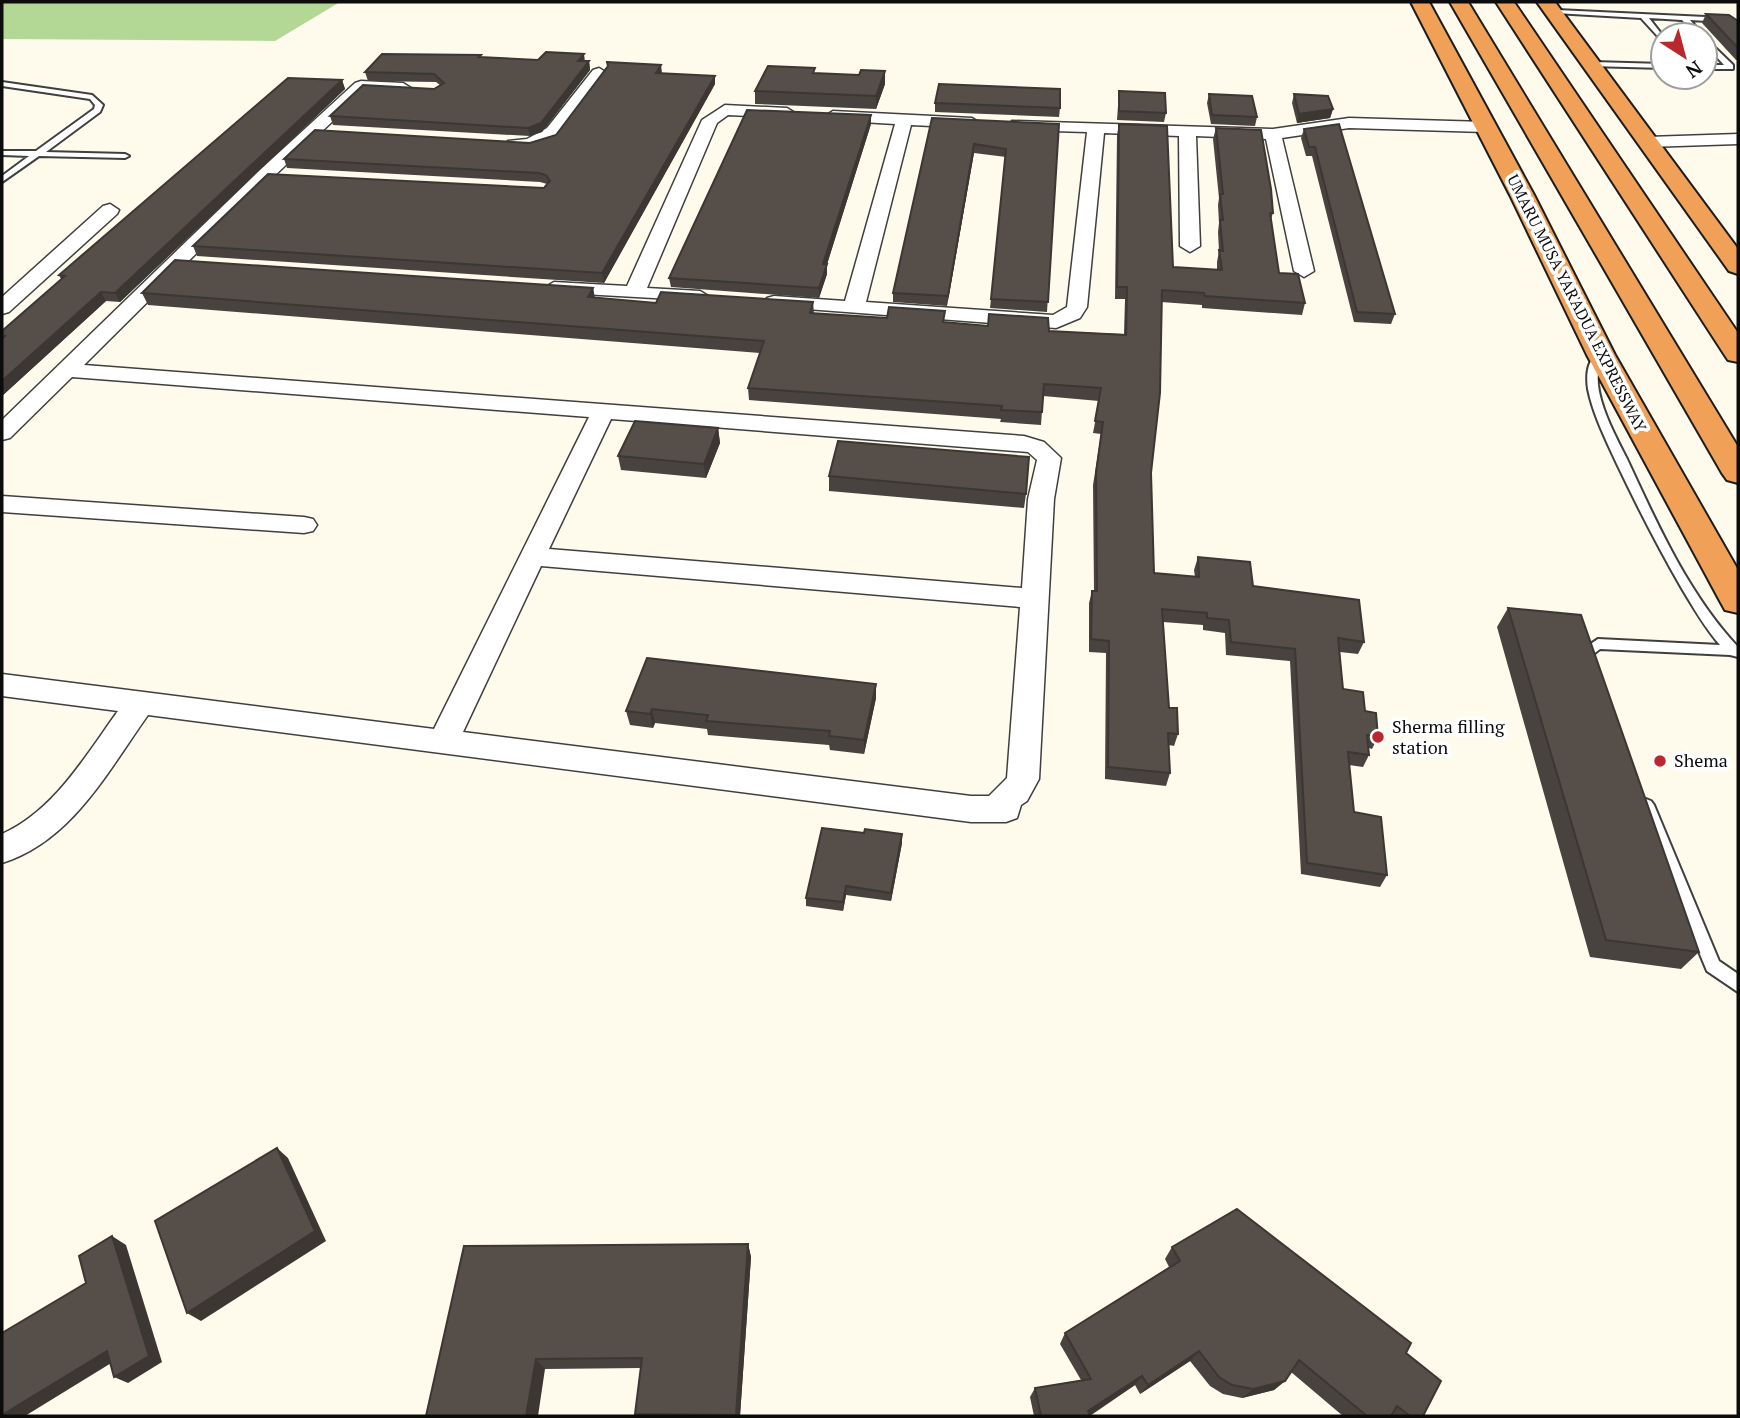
<svg xmlns="http://www.w3.org/2000/svg" width="1740" height="1418" font-family="'PT Serif',serif">
  <style>
    .forest { fill: #b3d896 }
    .lines { fill: none; stroke-linecap: round; stroke-linejoin: round }
    .lane-casing { stroke: #3f3f3f; stroke-width: 4 }
    .street-casing { stroke: #3f3f3f; stroke-width: 3 }
    .highway-casing { stroke: #1d1d1d; stroke-width: 4 }
    .lane { fill: #fff; fill-rule: evenodd }
    .street { fill: #fff; fill-rule: evenodd }
    .highway { fill: #f1a057; fill-rule: evenodd }
    .wall { fill: #49433f }
    .shaded-wall { fill: #3c3733 }
    .building { fill: #554e49; stroke: #3c3733; stroke-width: 2 }
    .poi-dot { fill: #b9282d; stroke: #fff; stroke-width: 2.5 }
    .labels { text-anchor: middle; stroke-width: 7; stroke-linejoin: round; paint-order: stroke }
    .far-street-label { font-size: 16px; fill: #0c0c0c; stroke: #fff }
    .poi-label { font-size: 18px; fill: #0c0c0c; stroke: #fff; text-anchor: start }
  </style>
  <rect width="100%" height="100%" fill="#fffbec"/>
  <path class="forest" d="M2,2H340L275,41L2,39Z"/>
  <g class="lines">
    <g class="lane-casing">
      <path id="lane" d="M1557,10L1727,18L1738,26V31L1725,22L1690,20L1703,35H1696L1682,20L1649,18L1663,36V42L1641,18L1555,13Z
        M1705,38L1733,65V69H1705V65H1724L1705,44Z
        M1593,62L1663,64V68L1590,66Z
        M2,82L92,95L103,105L100,112L46,152L125,154L129,156L125,158L39,156L2,182V176L29,156L2,155V151H36L94,109L95,105L90,99L2,86Z
        M1601,352L1606,355C1599,365 1597,372 1598,385C1601,410 1616,437 1627,459C1657,524 1689,595 1738,647V657L1730,655L1600,649L1591,656L1593,660L1586,665L1581,663L1576,654L1598,639L1720,645C1705,628 1693,607 1681,587C1658,547 1637,506 1617,464C1606,440 1593,414 1588,389C1586,375 1587,358 1601,352Z
        M1646,799L1651,801L1654,805L1719,961L1738,974V992L1707,971L1638,805L1641,801Z"/>
    </g>
    <g class="street-casing">
      <path id="street" d="M599,68L607,73C584,106 557,161 508,149L505,145L508,141L527,139L547,128L593,70Z
        M361,81L403,83L411,88L403,93L365,91L272,178L84,365L1024,436L1044,442L1061,458L1054,499L1039,779L1027,801L1021,805L1017,818L1006,822H971L148,715C108,771 72,841 2,863V834C54,811 86,755 118,711L2,696V674L434,729L589,417L72,377L10,438L2,440V420L260,170L355,83ZM611,419L1028,452L1037,460L1028,499L1022,588L549,549ZM541,566L1020,607L1007,778L989,796H971L463,732Z
        M725,105L787,108L795,113L787,118L728,115L717,123L647,288L700,291L710,297L707,301L547,292L544,288L554,282L627,286L702,120Z
        M833,111L972,118L980,123L972,128L911,125L866,302L1053,315L1067,307L1087,132L1018,130L1010,125L1012,121L1273,129L1349,118L1485,122L1493,127L1485,132L1349,128L1282,138L1314,271L1304,277L1294,271L1266,139L1196,136L1200,246L1190,252L1180,246L1179,136L1104,133L1087,307L1080,318L1056,328L767,306L764,302L767,298L774,296L845,301L895,124L827,120L825,116Z
        M1738,134V144L1648,147L1639,142L1648,137Z
        M110,204L119,210L117,214L9,312L2,314V297L103,206Z
        M2,496L304,517L313,519L317,525L313,531L304,533L2,512Z"/>
    </g>
    <g class="highway-casing">
      <path id="highway" d="M1411,2H1429L1534,195L1615,355L1738,570V613L1725,610L1720,601L1587,355L1510,195Z
        M1450,2H1468L1738,447V483L1727,480L1722,473Z
        M1496,2H1514L1738,333V362L1728,360L1724,354Z
        M1537,2H1555L1738,249V274L1729,271Z"/>
    </g>
    <use href="#lane" class="lane"/>
    <use href="#street" class="street"/>
    <use href="#highway" class="highway"/>
  </g>
  <path class="wall" d="M1706,14L1738,21V60H1736L1702,23Z
    M482,57L538,60L589,61L590,70L542,132L530,136L333,125L330,116L434,89L440,85L436,82L368,81L365,72Z
    M885,71V84L876,109L755,104V91L815,73L859,75Z
    M662,73L715,84L604,283L197,256L193,246L544,188L547,184L540,182L287,168L284,159L530,143L556,135Z
    M342,80L345,89L120,302L106,301L2,396V331L61,279L59,275Z
    M1119,91L1166,113L1164,122L1117,120Z
    M1209,94L1257,117L1255,126L1211,124L1207,103Z
    M1294,94L1333,109L1330,118L1297,123L1292,103Z
    M935,103L1060,108L1059,117L935,112Z
    M932,118L1059,124L1047,312L990,308L1006,157L974,153L947,306L893,302V293Z
    M871,124L827,264V274L819,298L671,287L669,278Z
    M1119,124L1173,267L1217,270V262L1219,251L1218,232L1219,223L1218,205L1219,198L1213,139L1216,128L1273,213L1271,219L1279,273L1305,303L1302,315L1202,308V305L1161,302L1151,473L1154,573L1195,577L1194,570L1198,557L1253,586L1364,642L1358,654L1340,652L1343,689L1365,711L1378,737L1372,749L1369,748V755L1363,767L1349,765L1354,812L1387,875L1380,887L1301,874L1290,661L1226,655L1225,633L1203,630V625L1163,622L1169,708L1178,734L1174,746L1169,745L1170,773L1166,786L1105,779L1106,653L1089,652V603L1092,591H1094L1093,485L1101,434L1093,433L1099,401L1043,396L1041,425L1000,422L1001,419L749,400L748,388L760,353L148,305L142,293L593,288L595,298L656,303L813,302L814,313L944,322L1049,331L1124,334L1125,299H1115L1117,135Z
    M1339,124L1395,314L1391,324L1354,322L1312,156H1306L1301,138L1304,129Z
    M718,428L720,443L706,478L621,470L618,456Z
    M829,476L1026,494L1024,508L829,491Z
    M1508,608L1699,952L1681,969L1590,957L1497,627Z
    M647,658L876,698L864,754L830,750L829,745L708,735L707,729L655,723L653,728L630,725L626,711Z
    M902,843L891,901L846,895L843,911L806,906V898Z
    M748,1244L751,1257L740,1416H636L635,1414L641,1368L545,1369L426,1416Z
    M1172,1247L1406,1353L1423,1416H1343L1291,1372L1285,1381L1274,1390L1242,1398L1223,1394L1210,1386L1190,1361L1140,1394L1135,1385L1090,1416H1034L1030,1397L1035,1388L1081,1380L1060,1344L1065,1333L1169,1267L1165,1259Z"/>
  <path class="shaded-wall" d="M584,54L585,62L578,61Z
    M589,61L590,70L542,132L530,136L528,128Z
    M661,65L662,73H656Z
    M885,71V84L876,109V96Z
    M715,76V84L604,283L602,273Z
    M342,80L345,89L120,302L115,293Z
    M1333,109L1330,118L1297,123L1299,114Z
    M871,115V124L824,274L823,264Z
    M974,144V153L947,306L948,296Z
    M827,264V274L819,298V288Z
    M593,288L595,300L588,297Z
    M101,292L106,301L2,396V381Z
    M718,428L720,443L706,478L704,464Z
    M876,684V698L864,754V740Z
    M652,709L655,723L653,728L650,714Z
    M902,834V843L891,901V893Z
    M846,886V895L843,911V902Z
    M277,1148L288,1158L326,1241L201,1321L187,1313Z
    M112,1236L126,1245L162,1362L128,1383L114,1377Z
    M748,1244L751,1257L740,1416H737Z
    M107,1351L121,1357L25,1416H2V1415Z
    M1199,1351L1190,1361L1140,1394L1148,1385Z
    M536,1359L545,1369L538,1416H526Z
    M1142,1376L1135,1385L1088,1416V1411Z
    M1285,1381L1274,1390L1242,1398L1253,1389Z"/>
  <path class="building" d="M1706,14L1729,15L1738,21V48Z
    M546,52L584,54L578,61H589L541,123L528,128L330,116L363,85L434,89L444,83L434,74L365,72L382,54L481,55L479,57L538,60Z
    M607,62L661,65L656,73L715,76L602,273L193,246L268,174L544,188L550,181L546,175L539,173L284,159L315,130L530,143L556,135L608,66Z
    M768,66L815,68L813,73L859,75L861,70L885,71L876,96L755,91Z
    M288,78L342,80L115,293L101,292L2,381V339L5,336L2,335V331L65,276L59,275Z
    M939,84L1060,89V108L935,103Z
    M1119,91L1165,93L1166,113L1119,111Z
    M1209,94L1252,96L1257,117L1212,115Z
    M1294,94L1328,96L1333,109L1299,114Z
    M747,110L871,115L823,264H827L819,288L669,278Z
    M932,118L1059,124L1048,302L991,299L1006,149L974,144L948,296L893,293Z
    M1119,124L1167,126L1173,267L1222,270L1219,250L1223,251L1220,220H1223L1220,194H1223L1216,128L1261,130L1271,189L1273,213H1270L1279,273L1298,274L1305,303L1205,296L1204,293L1162,290L1160,393L1151,473L1154,573L1199,577L1198,557L1250,562L1253,586L1359,600L1364,642L1338,638L1343,689L1363,692L1365,711L1376,713L1378,737L1367,735L1369,755L1348,752L1354,812L1381,817L1387,875L1307,863L1295,649L1231,642L1229,620L1207,618V613L1162,609L1169,708H1177L1178,734L1168,733L1170,773L1108,767L1109,641L1091,639L1092,591H1097L1096,473L1103,422L1095,421L1101,388L1044,384L1042,412L1001,410L1002,406L748,388L764,341L142,293L175,260L593,288L588,297L656,303L661,292L813,302L810,313L887,318L889,307L945,311L943,322L988,326L989,314L1048,318L1049,331L1126,335L1127,287H1117Z
    M1339,124L1395,314L1357,312L1315,147H1309L1304,129Z
    M635,421L718,428L704,464L618,456Z
    M838,441L1029,457L1026,494L829,476Z
    M1508,608L1581,615L1699,952L1606,940Z
    M647,658L876,684L864,740L829,736L830,731L706,721L708,715L652,709L650,714L626,711Z
    M822,828L864,833L865,829L902,834L891,893L846,886L843,902L806,898Z
    M277,1148L315,1231L187,1313L155,1221Z
    M1237,1209L1411,1343L1406,1353L1441,1381L1423,1416H1410L1397,1406L1391,1416H1367L1299,1360L1285,1381L1253,1389L1232,1385L1219,1377L1199,1351L1148,1385L1142,1376L1088,1411L1090,1416H1041L1035,1388L1091,1379L1065,1333L1180,1261L1172,1247Z
    M112,1236L149,1356L114,1377L107,1351L2,1415V1333L86,1283L79,1256Z
    M748,1244L736,1415L635,1414L642,1358L536,1359L526,1416H426L464,1246Z"/>
  <g class="poi-dot">
    <circle cx="1378" cy="737" r="7"/>
    <circle cx="1660" cy="761" r="7"/>
  </g>
  <g class="labels">
    <g class="far-street-label">
      <text transform="translate(1577 303) rotate(63)" y="6">UMARU MUSA YAR'ADUA EXPRESSWAY</text>
    </g>
    <g class="poi-label">
      <text x="1392" y="733">Sherma filling<tspan x="1392" dy="21">station</tspan></text>
      <text x="1674" y="767">Shema</text>
    </g>
  </g>
  <rect width="1740" height="1418" fill="none" stroke="#0c0c0c" stroke-width="7"/>
  <g transform="translate(1684 56) rotate(144)"><circle r="33" fill="#ffffff" stroke="#9e9e9e" stroke-width="2"/>
  <path d="M0-5L12 26L0 18L-12 26Z" fill="#b9282d"/>
  <text y="-10" font-size="19" font-weight="bold" text-anchor="middle" fill="#0c0c0c">N</text>
  </g>
</svg>
